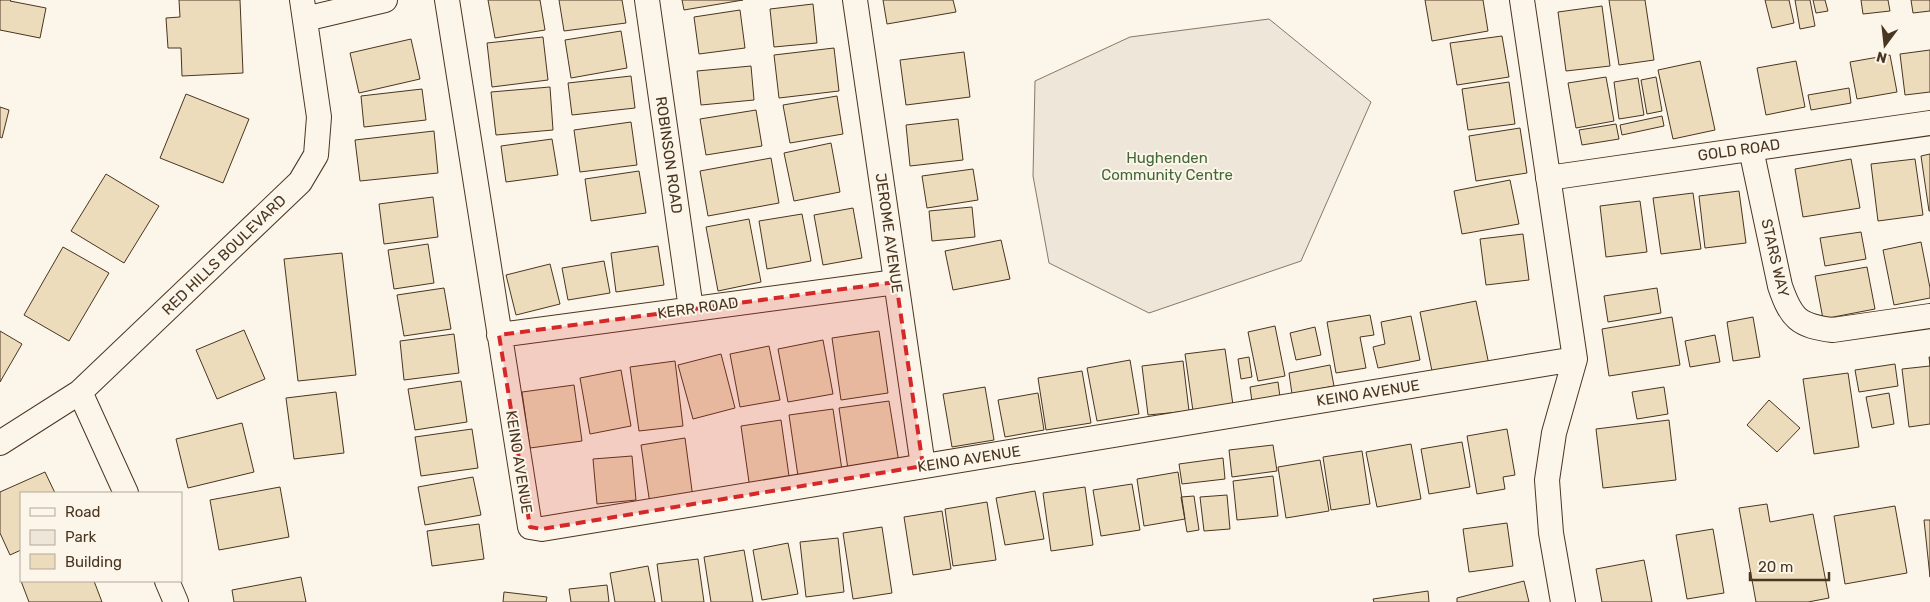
<svg xmlns="http://www.w3.org/2000/svg" width="1930" height="602" font-family="Rubik,sans-serif">
  <style>
    .green { fill: #ede6d9; stroke: #887966 }
    .building { fill: #ecdcbc; stroke: #4a3520 }
    .lines { fill: none; stroke-linecap: round; stroke-linejoin: round }
    .street-casing { stroke: #4a3520; stroke-width: 26 }
    .street { stroke: #fbf6e9; stroke-width: 24 }
    .marked { fill: #d62828; fill-opacity: 0.2; stroke: #d62828; stroke-width: 4; stroke-dasharray: 10 6; stroke-linejoin: round }
    .labels { text-anchor: middle; stroke-width: 4; stroke-linejoin: round; paint-order: stroke }
    .street-label { font-size: 15px; fill: #4a3520; stroke: #fbf6e9 }
    .park-label { font-size: 15px; fill: #436837; stroke: #fbf6e9 }
  </style>
  <rect width="100%" height="100%" fill="#fbf6e9"/>
  <path class="green" d="M1269,19L1371,102L1301,261L1149,313L1049,263L1033,176L1035,81L1130,37Z"/>
  <path class="building" d="M0,0H11L10,1L46,8L40,38L0,30Z
    M179,0H240L243,73L182,76L181,48H168L166,18L180,17Z
    M488,0H540L545,30L495,38Z
    M559,0H622L626,23L564,31Z
    M682,0H743L684,10Z
    M883,0H953L956,12L887,24Z
    M1425,0H1483L1488,31L1432,41Z
    M1609,0H1645L1654,60L1619,65Z
    M1765,0H1789L1794,23L1772,28Z
    M1795,0H1810L1815,26L1800,29Z
    M1813,0H1825L1828,11L1816,13Z
    M1861,0H1888L1890,11L1863,14Z
    M1911,0H1930V11L1913,13Z
    M813,4L817,43L774,47L770,9Z
    M1602,6L1610,66L1566,71L1558,12Z
    M740,10L745,48L699,54L694,17Z
    M621,31L627,68L571,78L565,40Z
    M1502,36L1509,77L1457,85L1450,43Z
    M543,37L548,80L492,87L487,43Z
    M411,39L420,79L359,93L350,53Z
    M834,48L839,91L779,98L774,55Z
    M1930,50V92L1905,95L1900,54Z
    M964,52L970,97L906,105L900,60Z
    M1890,55L1897,92L1857,99L1850,62Z
    M1700,61L1715,130L1673,139L1658,70Z
    M1796,61L1805,107L1766,115L1757,68Z
    M751,66L754,100L701,105L697,71Z
    M631,76L635,108L572,115L568,83Z
    M1606,77L1614,121L1576,128L1568,83Z
    M1656,77L1662,111L1647,114L1641,80Z
    M1638,78L1644,115L1619,119L1614,82Z
    M1509,82L1515,124L1468,130L1462,89Z
    M550,87L553,130L496,135L491,92Z
    M1849,88L1851,103L1811,110L1808,95Z
    M422,89L426,120L364,127L361,96Z
    M186,94L249,119L223,183L160,158Z
    M837,96L843,134L790,143L783,105Z
    M0,107L9,110L2,138L0,137Z
    M756,110L762,146L706,155L700,119Z
    M1662,116L1664,126L1622,135L1620,125Z
    M958,119L963,160L910,166L906,125Z
    M631,122L637,165L580,172L574,130Z
    M1616,124L1619,139L1582,145L1579,130Z
    M1520,128L1527,173L1476,181L1469,136Z
    M434,131L438,173L360,181L355,140Z
    M552,139L558,175L506,182L501,146Z
    M831,143L840,192L794,201L784,153Z
    M1930,154V211H1929L1921,156Z
    M771,158L779,203L708,216L700,171Z
    M1851,159L1860,208L1803,217L1795,169Z
    M1915,159L1923,215L1878,221L1871,164Z
    M973,169L978,200L927,208L922,176Z
    M639,171L646,213L591,221L585,179Z
    M106,174L159,206L124,263L71,231Z
    M1510,180L1519,224L1462,234L1454,191Z
    M1739,191L1746,243L1705,248L1699,196Z
    M1693,193L1701,249L1661,254L1653,198Z
    M433,197L438,237L384,244L379,204Z
    M1640,201L1647,252L1606,257L1600,206Z
    M972,207L975,237L932,241L929,211Z
    M853,208L862,258L823,265L814,215Z
    M802,214L811,261L767,269L759,221Z
    M749,219L761,282L718,291L706,227Z
    M1861,232L1866,259L1825,266L1820,238Z
    M1523,234L1529,280L1486,285L1480,239Z
    M1001,240L1010,279L953,290L945,251Z
    M1921,242L1930,288V298L1894,305L1883,250Z
    M428,244L434,283L394,289L388,250Z
    M658,246L664,285L616,292L611,253Z
    M63,247L109,273L69,341L24,315Z
    M342,253L356,375L298,381L284,259Z
    M604,261L610,293L568,300L562,268Z
    M550,264L560,304L516,315L506,275Z
    M1867,267L1875,309L1823,319L1815,276Z
    M444,288L451,329L404,336L397,295Z
    M1657,288L1661,313L1608,322L1604,296Z
    M1476,301L1489,365L1433,376L1420,312Z
    M1370,315L1374,335L1360,337L1366,368L1336,373L1327,322Z
    M1411,316L1420,360L1378,368L1373,347L1385,344L1381,322Z
    M1672,317L1680,365L1609,376L1602,329Z
    M1753,317L1760,357L1733,361L1727,322Z
    M1275,326L1285,376L1258,381L1248,332Z
    M1315,327L1321,355L1296,360L1290,333Z
    M244,330L265,379L217,399L196,350Z
    M0,331L22,344L0,382Z
    M879,331L888,393L841,400L832,338Z
    M454,334L459,373L404,380L400,341Z
    M1715,335L1720,362L1690,367L1685,341Z
    M823,340L833,394L788,402L778,349Z
    M769,346L780,400L740,407L730,354Z
    M1225,349L1233,405L1193,411L1185,354Z
    M721,354L735,408L693,419L678,365Z
    M1249,357L1252,377L1241,379L1238,359Z
    M1929,357H1930V424L1909,427L1902,369L1930,366Z
    M1130,360L1139,414L1097,421L1087,368Z
    M675,361L683,426L639,431L630,367Z
    M1183,361L1189,411L1148,415L1142,366Z
    M1895,364L1898,386L1859,392L1855,370Z
    M1330,365L1334,386L1292,394L1289,373Z
    M621,370L631,426L590,434L580,378Z
    M1082,371L1091,423L1046,430L1038,378Z
    M1848,373L1859,447L1814,454L1803,379Z
    M461,381L467,422L415,430L408,389Z
    M1278,382L1280,397L1252,402L1250,387Z
    M574,385L582,441L530,448L522,392Z
    M985,387L994,440L952,447L943,394Z
    M1664,387L1668,414L1637,419L1632,392Z
    M336,392L344,453L294,459L286,398Z
    M1038,393L1044,430L1005,437L998,400Z
    M1889,393L1894,424L1872,428L1866,397Z
    M1769,400L1800,428L1777,452L1747,425Z
    M889,401L900,469L849,476L839,408Z
    M833,409L843,477L799,483L789,415Z
    M781,420L790,483L750,489L741,426Z
    M1669,420L1676,480L1603,488L1596,429Z
    M242,423L254,472L188,488L176,439Z
    M472,429L478,468L421,476L415,437Z
    M1507,429L1515,475L1503,477L1505,489L1477,494L1467,436Z
    M685,438L693,498L650,504L641,445Z
    M1462,442L1470,487L1429,494L1421,449Z
    M1411,444L1421,499L1377,507L1366,452Z
    M1273,445L1277,471L1232,477L1229,450Z
    M1362,451L1370,504L1331,510L1323,457Z
    M632,456L636,500L597,504L593,459Z
    M1223,458L1225,479L1182,484L1179,464Z
    M1320,460L1329,511L1286,518L1278,467Z
    M45,472L55,493H21V550L10,555L0,533V492Z
    M1178,472L1185,519L1144,526L1137,479Z
    M1273,476L1278,516L1237,520L1233,481Z
    M473,477L481,515L425,525L418,487Z
    M1132,484L1140,530L1101,536L1093,490Z
    M280,487L289,537L219,550L210,500Z
    M1085,487L1093,545L1051,551L1043,493Z
    M1035,491L1044,539L1005,545L996,498Z
    M1227,495L1230,529L1204,531L1200,497Z
    M1194,496L1199,530L1187,532L1181,497Z
    M987,502L996,560L953,566L945,509Z
    M1767,504L1770,522L1813,514L1829,598L1808,602H1756L1739,508Z
    M1895,506L1907,573L1845,584L1834,516Z
    M942,511L951,569L913,575L904,517Z
    M1924,520H1930V577Z
    M1507,523L1513,566L1469,572L1463,529Z
    M479,524L484,559L432,566L427,531Z
    M882,527L892,593L853,599L843,533Z
    M1713,529L1724,593L1687,599L1676,535Z
    M838,538L844,592L806,597L800,542Z
    M788,543L798,594L762,600L753,550Z
    M744,550L753,602H711L704,557Z
    M698,559L704,602H662L657,564Z
    M1644,560L1652,602H1602L1596,569Z
    M648,566L655,602H615L610,573Z
    M301,577L306,602H234L232,590Z
    M21,581H94L102,602H29Z
    M1524,581L1529,602H1457V598Z
    M607,585L609,602H571L569,589Z
    M1428,591L1429,602H1374L1373,599Z
    M504,592L547,597L546,602H503Z"/>
  <g class="lines">
    <g class="street-casing">
      <path id="street" d="M447,0L530,527L542,529L1575,359
        M647,0L691,309
        M855,0L923,466
        M1522,0L1575,359L1554,433L1547,480L1551,533L1563,602
        M305,19L385,0
        M1751,149L1780,286C1791,318 1798,326 1833,330L1930,316
        M1548,178L1930,123
        M499,335L896,282
        M80,392L126,493
        M0,443L80,392L300,182L316,155L319,117L302,0
        M167,581L176,602"/>
    </g>
    <use href="#street" class="street"/>
  </g>
  <path class="marked" d="M896,282L923,466L542,529L530,527L499,335Z"/>
  <g class="labels">
    <g class="street-label">
      <text transform="translate(1739 150) rotate(-8)" y="5">GOLD ROAD</text>
      <text transform="translate(669 155) rotate(82)" y="5">ROBINSON ROAD</text>
      <text transform="translate(889 233) rotate(82)" y="5">JEROME AVENUE</text>
      <text transform="translate(224 255) rotate(-44)" y="5">RED HILLS BOULEVARD</text>
      <text transform="translate(1775 258) rotate(77)" y="5">STARS WAY</text>
      <text transform="translate(698 308) rotate(-8)" y="5">KERR ROAD</text>
      <text transform="translate(1368 393) rotate(-9)" y="5">KEINO AVENUE</text>
      <text transform="translate(969 459) rotate(-9)" y="5">KEINO AVENUE</text>
      <text transform="translate(519 462) rotate(81)" y="5">KEINO AVENUE</text>
    </g>
    <g class="park-label">
      <text x="1167" y="163">Hughenden<tspan x="1167" dy="17">Community Centre</tspan></text>
    </g>
  </g>
  <rect x="20" y="492" width="162" height="90" fill="#fbf6e9" stroke="#b4a999"/>
  <rect x="30" y="508" width="25" height="8" fill="#fbf6e9" stroke="#b4a999"/>
  <text x="65" y="517" font-size="15" fill="#4a3520">Road</text>
  <rect x="30" y="530" width="25" height="15" fill="#ede6d9" stroke="#b4a999"/>
  <text x="65" y="542" font-size="15" fill="#4a3520">Park</text>
  <rect x="30" y="554" width="25" height="15" fill="#ecdcbc" stroke="#b4a999"/>
  <text x="65" y="567" font-size="15" fill="#4a3520">Building</text>
  <g transform="translate(1885 45) rotate(195)" stroke="#fbf6e9" stroke-width="4" paint-order="stroke">
  <path d="M0-4L9 19L0 12L-9 19Z" fill="#4a3520"/>
  <text y="-8" font-size="14" font-weight="bold" text-anchor="middle" fill="#4a3520">N</text>
  </g>
  <path d="M1750 572v8h79v-8" fill="none" stroke="#4a3520" stroke-width="2.5"/>
  <text x="1758" y="572" font-size="15" fill="#4a3520" stroke="#fbf6e9" stroke-width="4" paint-order="stroke">20 m</text>
</svg>
